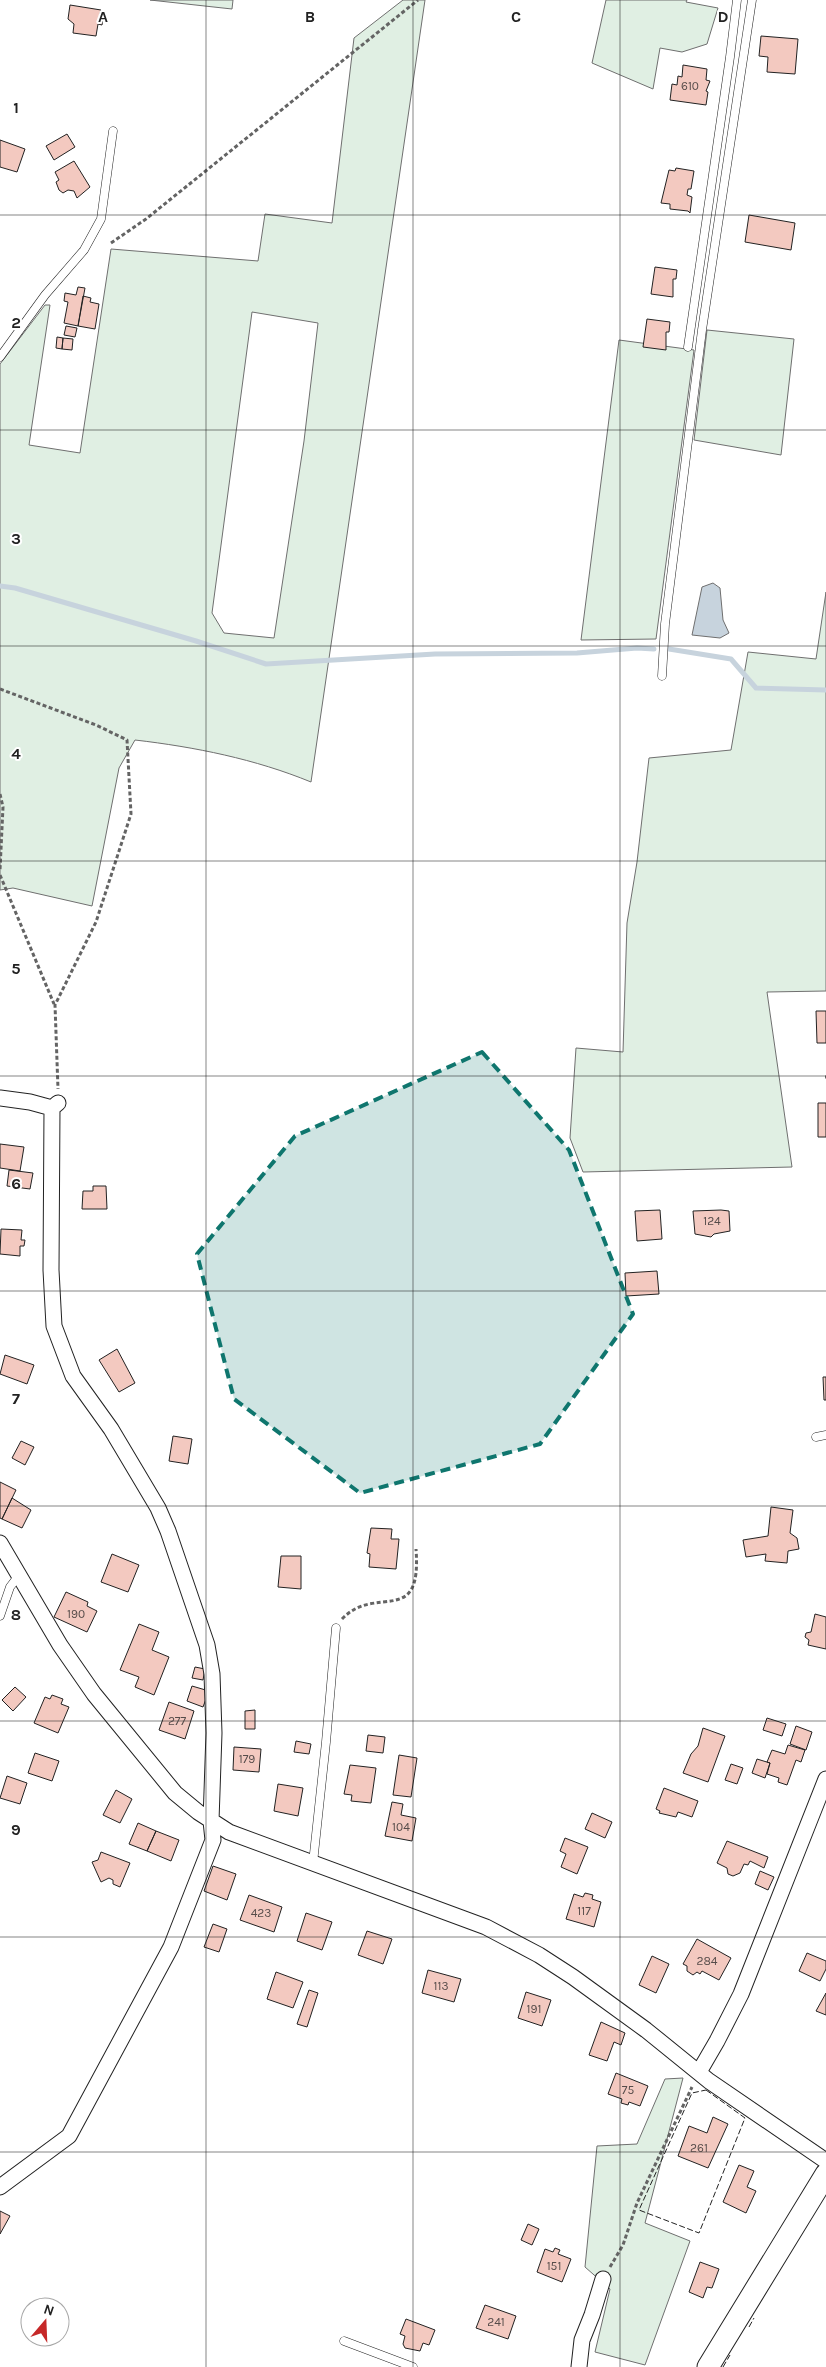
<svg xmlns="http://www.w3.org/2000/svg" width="826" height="2367" font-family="Karla,sans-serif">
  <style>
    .green { fill: #e0efe3; stroke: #6f6f6f; fill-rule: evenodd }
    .water { fill: #c7d3dd; stroke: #6f6f6f }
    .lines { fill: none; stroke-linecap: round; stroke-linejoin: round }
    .stream { stroke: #c7d3dd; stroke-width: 5 }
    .building { fill: #f3c9c0; stroke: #222 }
    .service-casing { stroke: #222; stroke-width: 9 }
    .minor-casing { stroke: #222; stroke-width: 17 }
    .secondary-casing { stroke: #222; stroke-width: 23 }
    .path { stroke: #646464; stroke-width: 3; stroke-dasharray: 4 2.5; stroke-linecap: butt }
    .service { stroke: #fff; stroke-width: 8 }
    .minor { stroke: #fff; stroke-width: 15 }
    .secondary { stroke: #fff; stroke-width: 21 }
    .fence { stroke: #222; stroke-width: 1; stroke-dasharray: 6 2.5; stroke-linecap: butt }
    .marked { fill: #0f766e; fill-opacity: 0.2; stroke: #0f766e; stroke-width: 4; stroke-dasharray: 10 6; stroke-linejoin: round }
    .grid { fill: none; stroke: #222; stroke-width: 1; stroke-opacity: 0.55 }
    .labels { text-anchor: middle; stroke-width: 4; stroke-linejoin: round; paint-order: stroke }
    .number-label { font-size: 12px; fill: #564c4a }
    .grid-label { font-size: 16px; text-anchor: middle; font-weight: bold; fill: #222; stroke: #fff; stroke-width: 4; stroke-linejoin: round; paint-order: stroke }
  </style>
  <rect width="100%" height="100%" fill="#fff"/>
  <path class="green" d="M150,0H233L232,9Z
    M403,0H425L311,782C255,759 195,747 135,740L119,768L92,906L13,888L0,890V364L45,305H50L29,445L80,453L111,249L258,261L265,214L332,223L354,38ZM252,312L318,323L304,441L274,638L224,633L212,613Z
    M606,0H687L686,2L718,8L707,44L682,52L660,48L653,89L592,63Z
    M707,330L794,339L781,455L694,440Z
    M619,340L694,350L656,639L581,640Z
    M826,592V991L767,992L792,1167L583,1172L570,1138L576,1048L623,1052L627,923L637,862L649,758L731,750L748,652L816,659Z
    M683,2078L645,2223L690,2241L645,2365L595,2352L610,2289L585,2267L597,2146L637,2144L665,2079Z"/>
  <path class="water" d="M713,583L720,588L723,620L729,633L720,638L692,635L702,587Z"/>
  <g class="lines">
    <path class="stream" d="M0,586L15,588L196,641L266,664L435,654L577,653L637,648L654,649
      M669,649L731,659L756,688L826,690"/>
  </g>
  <path class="building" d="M70,5L101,10L99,18H103L102,25L98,24L96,36L73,33L74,24L68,19Z
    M761,36L798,39L795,74L767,72L768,57L759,56Z
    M683,65L707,69L706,80L710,81L706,91L708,92L706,105L670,100L672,84L677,85L678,76L682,77Z
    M67,134L75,147L54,160L46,146Z
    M0,140L25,149L17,172L0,167Z
    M74,161L90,187L77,198L74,191L68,190L63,193L59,190L56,182L59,180L55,172Z
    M676,168L694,171L691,189H688L687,195L692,197L690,213L688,211L670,209V204L661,203L669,170L675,171Z
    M749,215L795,223L791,250L745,242Z
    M655,267L677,270L676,279H673V297L651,294Z
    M78,287L85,288L78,326L64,323L68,302L64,301L65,293L76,295Z
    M83,296L91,298L90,302L99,304L95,329L78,326Z
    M647,319L670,322L669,332H666V350L643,347Z
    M66,326L77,328L75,337L64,335Z
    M57,337L63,338L62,349L56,348Z
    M63,338L73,339L72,350L62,349Z
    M816,1011H826V1043H817Z
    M818,1103H826V1137H818Z
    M0,1144L24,1147L20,1171L0,1168Z
    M9,1170L33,1173L30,1189L7,1186Z
    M93,1186H106L107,1209H82L83,1191H93Z
    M660,1210L662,1239L637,1241L635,1211Z
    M721,1210L729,1211L730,1231L714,1234L711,1237L695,1234L693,1211Z
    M1,1229L22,1230L21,1240H25L24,1246H20V1256L0,1254Z
    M657,1271L659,1294L626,1296L625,1273Z
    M117,1349L135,1383L119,1392L99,1360Z
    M5,1355L34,1365L27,1384L0,1374Z
    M823,1377H826V1400H824Z
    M173,1436L192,1439L188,1464L169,1461Z
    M21,1441L34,1447L25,1465L12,1458Z
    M0,1482L16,1490L2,1519L0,1518Z
    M12,1498L31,1510L22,1528L2,1519Z
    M771,1507L793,1510L790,1533L797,1538L799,1549L788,1551L787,1563L765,1561L766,1554L746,1557L743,1540L768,1536Z
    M371,1528L392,1529L391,1539H399L396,1569L369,1567L370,1554L367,1553Z
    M112,1554L139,1565L128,1592L101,1582Z
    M281,1556H301V1589L278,1587Z
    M66,1592L88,1602L87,1606L97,1611L87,1632L54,1617Z
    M815,1614L826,1617V1649L808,1645L809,1640L805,1637L806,1633L811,1632Z
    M139,1624L159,1632L152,1650L169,1657L154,1695L135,1687L139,1677L120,1670Z
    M195,1667L205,1669L203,1680L192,1678Z
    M192,1686L209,1691L203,1707L187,1701Z
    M15,1687L26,1697L13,1711L2,1700Z
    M52,1695L63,1699L61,1704L69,1707L58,1733L34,1723L45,1697L50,1699Z
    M169,1702L194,1711L185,1739L159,1730Z
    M255,1710V1729H245V1711Z
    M767,1718L786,1724L782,1736L763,1730Z
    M796,1726L812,1732L806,1750L790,1744Z
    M703,1728L725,1736L708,1782L683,1773L691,1754L698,1746Z
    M368,1735L385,1737L383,1753L366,1751Z
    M296,1741L311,1744L309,1754L294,1752Z
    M788,1745L805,1750L801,1762L796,1760L787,1785L778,1782L779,1778L767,1774L770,1763L767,1762L772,1750L785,1754Z
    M234,1747L261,1749L259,1772L233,1770Z
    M35,1753L59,1761L52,1781L28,1773Z
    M399,1755L417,1758L411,1797L393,1795Z
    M757,1759L770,1763L765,1778L752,1773Z
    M731,1764L743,1768L737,1784L725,1780Z
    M350,1765L376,1768L371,1803L351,1801L352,1795L344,1794Z
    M7,1776L27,1783L20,1804L0,1798Z
    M278,1784L303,1788L298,1816L274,1811Z
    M664,1788L698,1801L692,1817L678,1812L676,1817L659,1813L660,1811L656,1809Z
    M116,1790L132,1799L120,1823L103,1815Z
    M392,1802L403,1804L401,1815L416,1818L412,1841L385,1836Z
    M592,1813L612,1822L605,1838L585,1829Z
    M138,1823L156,1831L147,1851L129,1844Z
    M156,1831L179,1840L171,1861L147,1851Z
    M565,1838L588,1847L577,1874L561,1867L566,1854L560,1851Z
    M727,1841L768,1857L764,1868L750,1861L748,1865L744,1864L740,1873L733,1876L728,1874L727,1868L717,1863Z
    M101,1852L130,1863L120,1887L113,1884V1880L109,1878L101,1882L92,1862L98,1860Z
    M213,1866L236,1874L227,1900L204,1891Z
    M760,1871L774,1877L768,1890L755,1884Z
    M585,1893L593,1895L592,1899L601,1902L594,1927L566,1919L574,1894L583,1897Z
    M249,1895L282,1907L274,1932L240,1920Z
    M306,1913L332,1922L322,1950L297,1941Z
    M213,1924L227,1929L219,1952L204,1947Z
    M367,1931L392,1939L383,1964L358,1955Z
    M697,1939L731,1958L719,1980L702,1971L700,1974L697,1972L693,1975L687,1971V1966L683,1964Z
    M807,1953L826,1961V1969L820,1981L799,1971Z
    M652,1956L669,1964L656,1993L639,1985Z
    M428,1970L461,1979L454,2002L422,1993Z
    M276,1972L303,1982L293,2008L267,1999Z
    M309,1990L318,1993L307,2027L297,2024Z
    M526,1992L551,2000L542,2026L518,2018Z
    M826,1993V2015L816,2011Z
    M601,2022L625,2033L621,2045L614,2042L607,2061L589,2055Z
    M616,2073L648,2086L640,2106L629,2102L628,2105L621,2103L622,2099L608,2094Z
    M713,2117L728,2124L708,2168L678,2156L689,2126L707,2133Z
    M739,2165L754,2171L747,2187L756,2191L746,2213L723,2202Z
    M0,2211L10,2216L0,2234Z
    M528,2224L539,2229L532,2245L521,2240Z
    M555,2248L560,2250L558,2254L571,2259L562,2282L537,2272L545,2249L553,2252Z
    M700,2262L719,2269L712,2288L707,2287L703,2298L689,2292Z
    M485,2305L516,2316L508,2339L476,2328Z
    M406,2319L435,2330L429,2345L423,2343L420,2351L405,2348L403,2344L405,2336L400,2334Z"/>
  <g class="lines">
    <g class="service-casing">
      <path id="service" d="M688,347L730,57L737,0
        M0,357L45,295L84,250L101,219L113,131
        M662,676L665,624L702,330L752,0
        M816,1437L826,1435
        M0,1616L10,1587L20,1574
        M313,1863L326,1742L336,1628
        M344,2341L413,2367"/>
    </g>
    <g class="minor-casing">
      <path id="minor" d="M0,1098L30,1102L52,1108
        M0,1543L60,1645L94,1694L175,1793L198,1812L229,1832L486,1927L539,1955L573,1977L646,2030L709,2081L826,2161
        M699,2072L717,2041L741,1994L826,1779
        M0,2187L69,2136L171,1947L213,1840L211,1821L214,1733L212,1674L207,1645L168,1531L158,1508L111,1429L73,1376L54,1326L51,1270L52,1108L58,1103
        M579,2367L582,2340L592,2315L603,2279"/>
    </g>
    <g class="secondary-casing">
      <path id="secondary" d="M708,2367L826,2174"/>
    </g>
    <path class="path" d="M111,243L146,219L418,0
      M0,689L96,725L127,740L131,814L96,922L55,1005L58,1089
      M0,794L3,807L0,870
      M0,875L54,1004
      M825,1077H826
      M342,1619C376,1583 422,1629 416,1549
      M610,2267L623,2245L637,2203L692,2087"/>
    <use href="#service" class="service"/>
    <use href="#minor" class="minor"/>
    <use href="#secondary" class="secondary"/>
    <path class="fence" d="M706,2090L745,2118L699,2233L639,2210L692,2093Z
      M749,2327L754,2318
      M723,2367L730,2355"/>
  </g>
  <path class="marked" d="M482,1052L569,1150L633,1314L540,1444L360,1493L234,1399L197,1254L295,1136Z"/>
  <path class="grid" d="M206,0V2367M413,0V2367M620,0V2367M0,215H826M0,430H826M0,646H826M0,861H826M0,1076H826M0,1291H826M0,1506H826M0,1721H826M0,1937H826M0,2152H826"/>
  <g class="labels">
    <g class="number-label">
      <text x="690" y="90">610</text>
      <text x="712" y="1225">124</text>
      <text x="76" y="1618">190</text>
      <text x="177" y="1725">277</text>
      <text x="247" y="1763">179</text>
      <text x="401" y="1831">104</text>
      <text x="584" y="1915">117</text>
      <text x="261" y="1917">423</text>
      <text x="707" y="1965">284</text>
      <text x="441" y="1990">113</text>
      <text x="534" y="2013">191</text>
      <text x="628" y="2094">75</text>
      <text x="699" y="2152">261</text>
      <text x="554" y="2270">151</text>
      <text x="496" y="2326">241</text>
    </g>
  </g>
  <g class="grid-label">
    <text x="103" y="22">A</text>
    <text x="310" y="22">B</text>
    <text x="516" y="22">C</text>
    <text x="723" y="22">D</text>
    <text x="16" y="113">1</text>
    <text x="16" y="328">2</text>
    <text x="16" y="544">3</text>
    <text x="16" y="759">4</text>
    <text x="16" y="974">5</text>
    <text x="16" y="1189">6</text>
    <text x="16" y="1404">7</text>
    <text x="16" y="1620">8</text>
    <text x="16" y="1835">9</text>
  </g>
  <g transform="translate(45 2322) rotate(19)"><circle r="24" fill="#ffffff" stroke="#a7a7a7"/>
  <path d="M0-4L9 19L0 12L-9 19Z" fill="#c62828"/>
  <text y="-8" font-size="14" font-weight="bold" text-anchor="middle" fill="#222222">N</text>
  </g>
</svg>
